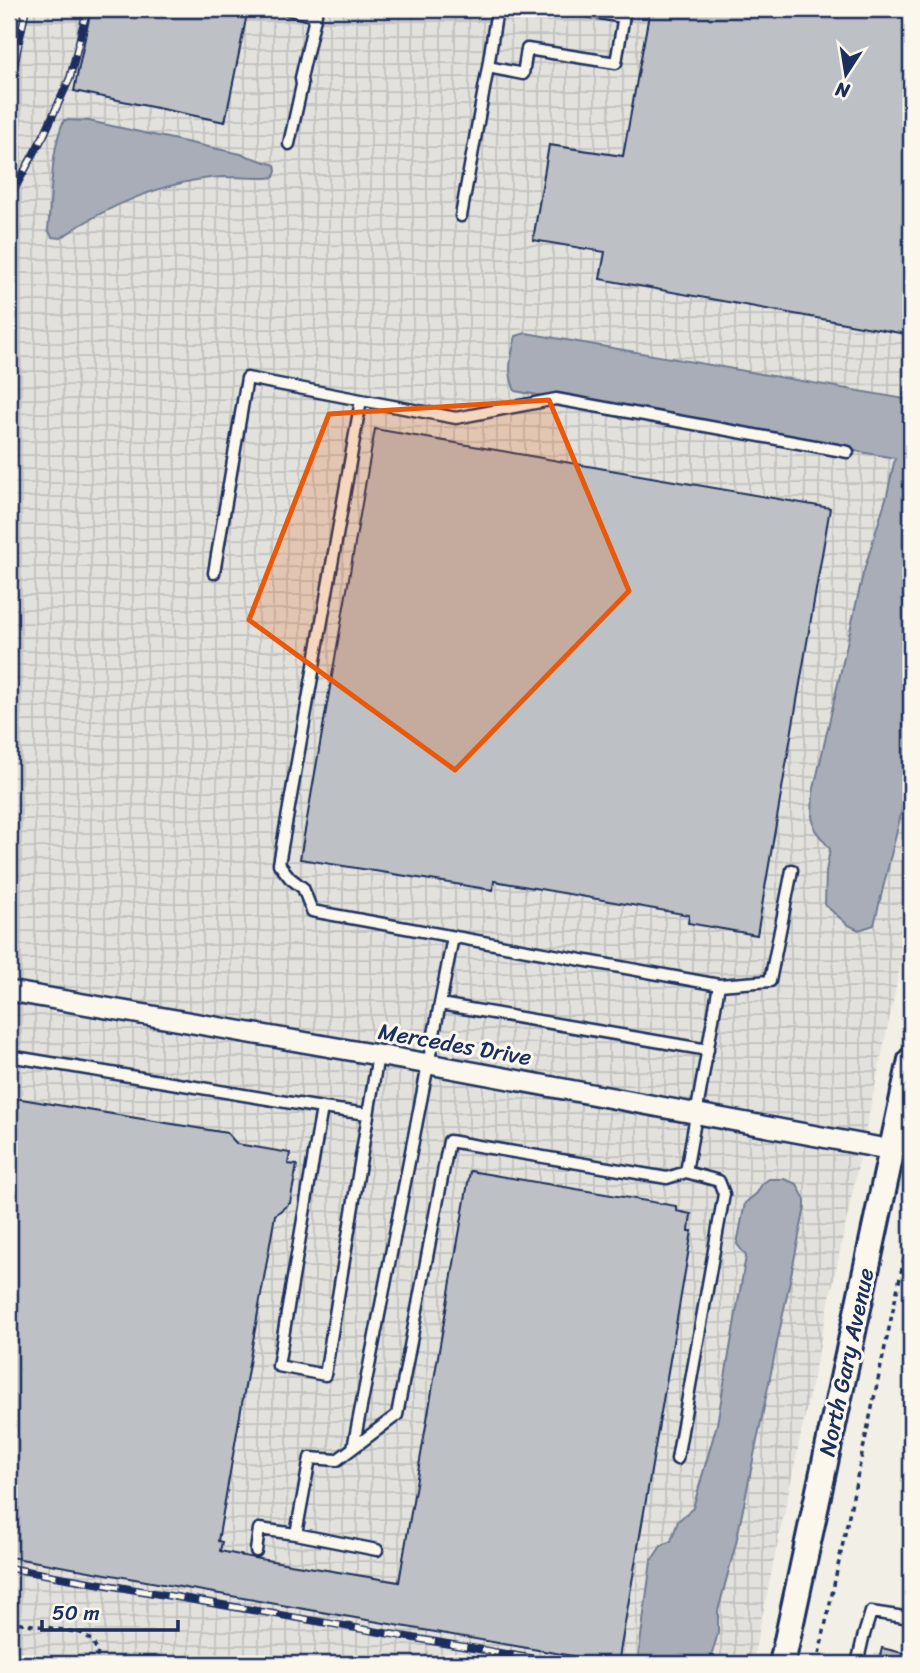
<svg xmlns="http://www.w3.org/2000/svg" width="920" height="1673" font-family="Sriracha,sans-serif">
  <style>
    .industrial { fill: url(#industrial-grid) }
    .water { fill: #a9adb7; stroke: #707b93; stroke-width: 2 }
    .building { fill: #bdc0c4; stroke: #1b2f5e; stroke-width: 2 }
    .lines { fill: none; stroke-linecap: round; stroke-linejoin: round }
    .service-casing { stroke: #1b2f5e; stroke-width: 15 }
    .minor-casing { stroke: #1b2f5e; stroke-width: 24 }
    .tertiary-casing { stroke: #1b2f5e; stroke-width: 30 }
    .path { stroke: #1b2f5e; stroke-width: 3.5; stroke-dasharray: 5 5; stroke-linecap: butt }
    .service { stroke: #fbf7ec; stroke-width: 10 }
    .minor { stroke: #fbf7ec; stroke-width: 19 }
    .tertiary { stroke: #fbf7ec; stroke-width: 24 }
    .rail-casing { stroke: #1b2f5e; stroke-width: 8 }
    .rail { stroke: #fbf7ec; stroke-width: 5; stroke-dasharray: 16; stroke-linecap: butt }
    .marked { fill: #e8590c; fill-opacity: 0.2; stroke: #e8590c; stroke-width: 5; stroke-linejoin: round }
    .labels { text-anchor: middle; stroke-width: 6; stroke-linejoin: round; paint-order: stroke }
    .street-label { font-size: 23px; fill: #1b2f5e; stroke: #fbf7ec }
  </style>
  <defs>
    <pattern id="industrial-grid" width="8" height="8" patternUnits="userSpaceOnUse" patternTransform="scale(1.75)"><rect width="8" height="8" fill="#e2e1dc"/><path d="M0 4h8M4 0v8" fill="none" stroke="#c1c1bf"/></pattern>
  </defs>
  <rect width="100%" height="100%" fill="#f2efe6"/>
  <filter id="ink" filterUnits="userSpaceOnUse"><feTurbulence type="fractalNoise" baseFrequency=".0143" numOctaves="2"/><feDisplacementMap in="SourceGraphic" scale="14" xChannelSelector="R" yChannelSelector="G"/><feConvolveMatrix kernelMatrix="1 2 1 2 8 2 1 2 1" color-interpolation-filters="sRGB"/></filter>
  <g filter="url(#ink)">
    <path class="industrial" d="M9,9H911V917L752,1664H9Z"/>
    <path class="water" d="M64,120L89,121L241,154L275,165L276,171L274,177L267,178C252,178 237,177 223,177C168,180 105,206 61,238L52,237L48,229C52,195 50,151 64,120Z
      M526,333L911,400V773L874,925L859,930L848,925L825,905L826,872L830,849L815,830L812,816L813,793L863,574L887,495L895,458L515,391C506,370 511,357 516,336Z
      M769,1179H784L797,1184L805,1200V1207L736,1543L718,1611V1633L709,1664H642L638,1659L651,1561L661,1546L671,1541L678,1521L693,1508L717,1424L746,1256L737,1244L745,1203L757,1193L762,1184Z"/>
    <path class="building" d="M91,9H248L225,122L74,91Z
      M650,9H911V335L600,279L605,252L533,240L549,145L623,156Z
      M375,429L830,508L757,935L688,923L689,915L494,881L493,890L300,859Z
      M9,1097L227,1133L237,1144L290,1153L288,1164L297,1165L290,1203L275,1215L218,1541L222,1542L220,1551L254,1558L399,1582L470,1171L676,1206V1211L691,1214L689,1231H692L618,1664L9,1557Z
      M882,1648L911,1655V1664H878Z"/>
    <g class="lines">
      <g class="service-casing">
        <path id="service" d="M287,9L315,16
          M497,9L488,67L523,74L527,49L616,63L625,9
          M577,9L623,17
          M289,144L302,85L301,78L317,9
          M461,216L488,67
          M361,400L456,418L556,399L848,452
          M214,573L247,378L361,400L279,864L290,878L303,888L312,911L719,985L686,1172L667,1178L449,1141L397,1415L337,1460L310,1458L296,1534L259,1529L256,1551
          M719,985L770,981L792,870
          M440,1004L708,1050
          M9,1056L322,1108L278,1366L325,1375L378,1055
          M322,1108L368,1114
          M353,1448L453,937
          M677,1459L724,1194L719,1181L686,1172
          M296,1534L377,1550
          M857,1664L863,1638L871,1612L911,1618"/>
      </g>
      <g class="minor-casing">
        <path id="minor" d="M9,991L429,1064L892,1150"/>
      </g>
      <g class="tertiary-casing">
        <path id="tertiary" d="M782,1664L911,1060"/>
      </g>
      <path class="path" d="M9,1621L81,1633L92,1641L98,1652L95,1664
        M817,1664L911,1226"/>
      <use href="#service" class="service"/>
      <use href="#minor" class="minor"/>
      <use href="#tertiary" class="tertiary"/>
      <g class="rail-casing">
        <path id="rail" d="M9,90L26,9
          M9,199L44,135L70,78L87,9
          M9,1568L564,1664"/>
      </g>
      <use href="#rail" class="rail"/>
    </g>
  </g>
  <path class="marked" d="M549,400L629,591L455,770L249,620L329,414Z"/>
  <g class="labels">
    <g class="street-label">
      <text transform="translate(455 1044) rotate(10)" y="8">Mercedes Drive</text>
      <text transform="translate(846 1362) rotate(-78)" y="8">North Gary Avenue</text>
    </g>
  </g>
  <rect width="920" height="1673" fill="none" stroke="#fbf7ec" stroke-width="35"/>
  <rect x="18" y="18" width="885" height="1638" fill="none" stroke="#1b2f5e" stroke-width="2.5" filter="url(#ink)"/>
  <g transform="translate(846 74) rotate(192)" stroke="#fbf7ec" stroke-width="5" paint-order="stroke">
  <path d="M0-5L12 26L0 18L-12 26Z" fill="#1b2f5e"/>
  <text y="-10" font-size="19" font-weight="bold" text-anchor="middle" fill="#1b2f5e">N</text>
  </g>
  <path d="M42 1620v10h136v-10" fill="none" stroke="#1b2f5e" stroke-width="3.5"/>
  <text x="52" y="1620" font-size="21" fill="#1b2f5e" stroke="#fbf7ec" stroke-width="5" paint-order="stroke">50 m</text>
</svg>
